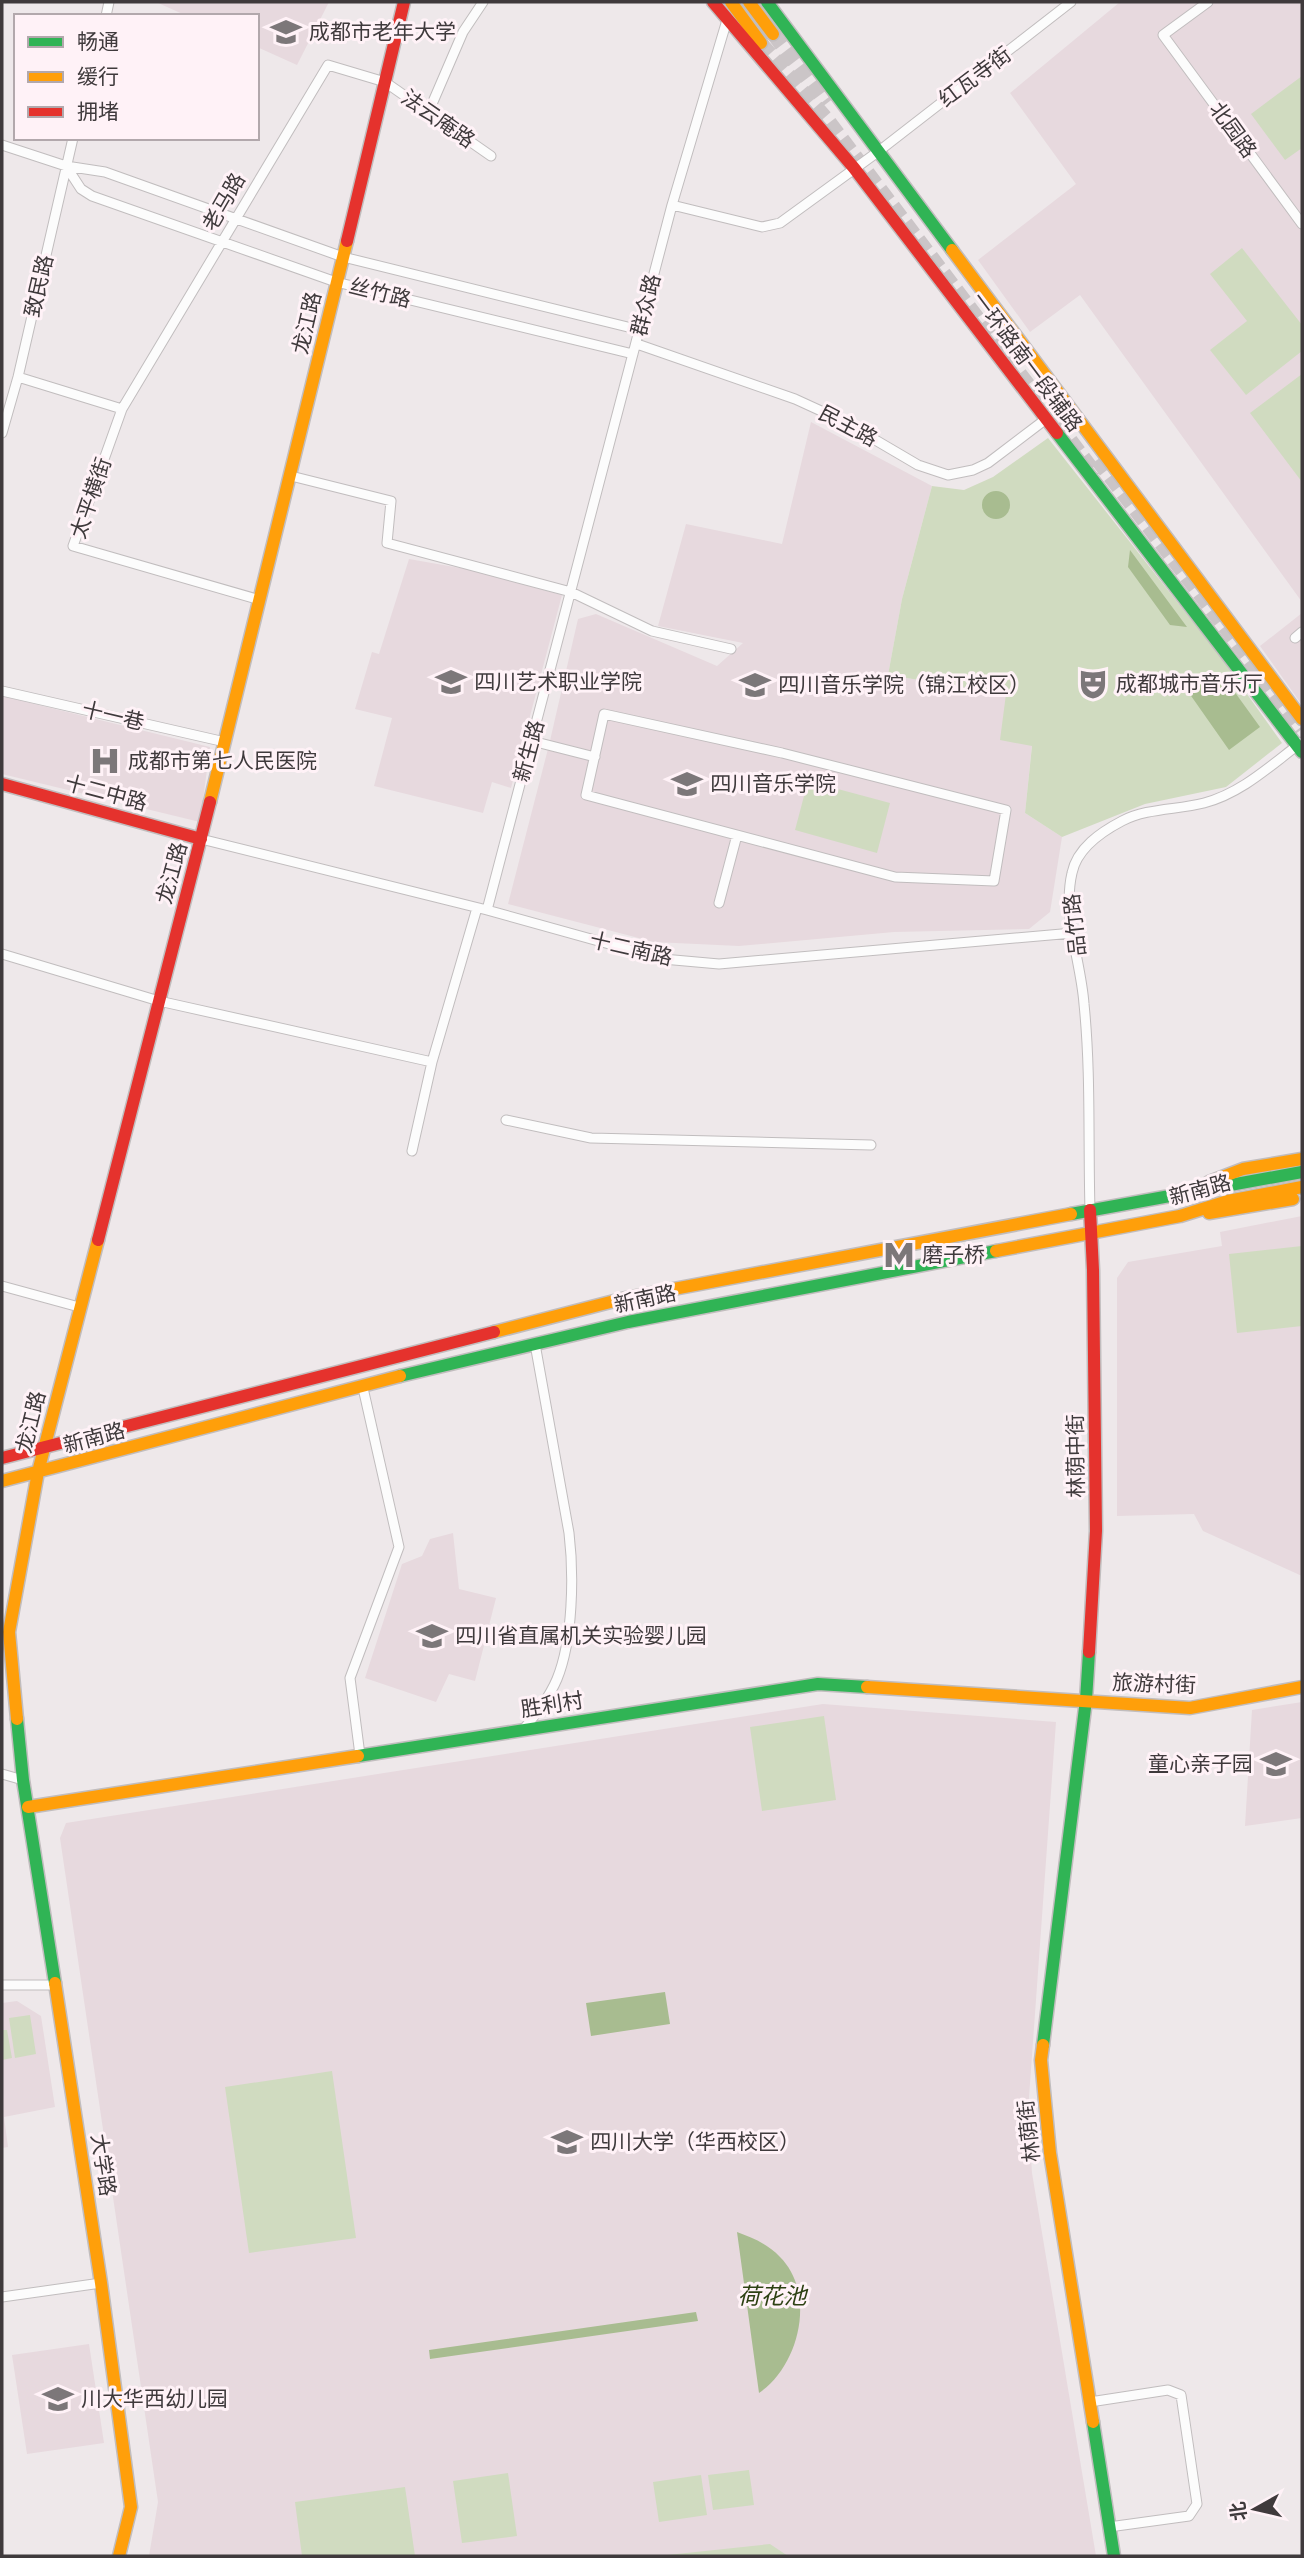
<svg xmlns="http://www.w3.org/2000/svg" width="1304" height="2558" font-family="Arial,'Noto Sans SC',sans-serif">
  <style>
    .built { fill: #e7d9de }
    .green { fill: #d0dbc0 }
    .water { fill: #a8bc90 }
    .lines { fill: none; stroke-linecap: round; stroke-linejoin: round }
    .primary-tunnel { stroke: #cbc5c7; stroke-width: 14; stroke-dasharray: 14 7; stroke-linecap: butt }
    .street-casing { stroke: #c1bdbe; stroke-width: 11 }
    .fast-casing { stroke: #c1bdbe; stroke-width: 15 }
    .slow-casing { stroke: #c1bdbe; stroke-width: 15 }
    .jam-casing { stroke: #c1bdbe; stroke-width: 15 }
    .street { stroke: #fcfcfc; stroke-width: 9 }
    .fast { stroke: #30b455; stroke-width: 12 }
    .slow { stroke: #ff9f0a; stroke-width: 12 }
    .jam { stroke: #e5322d; stroke-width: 12 }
    .labels { text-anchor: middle; stroke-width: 6; stroke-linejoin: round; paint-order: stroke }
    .poi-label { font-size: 21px; fill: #3f3a3c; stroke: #fff2f7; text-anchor: start }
    .street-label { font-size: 21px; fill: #3f3a3c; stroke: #fff2f7 }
    .water-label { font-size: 23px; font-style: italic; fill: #2d4113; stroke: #fff2f7 }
  </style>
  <rect width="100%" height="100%" fill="#eee8ea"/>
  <path class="built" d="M156,2H329L297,65L257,47V16H187Z
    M1120,2H1302V602L1080,295L1030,332L978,260L1076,184L1010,93Z
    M811,422L932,486L902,599L888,675L1007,694L1032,745L1025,813L1062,837L1050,912L1029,929L894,932L739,946L654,942L508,904L549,745L578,619L596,614L717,666L743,643L658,626L686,524L782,544Z
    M409,559L466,569L562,595L511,788L492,782L483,813L374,786L392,718L355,709L372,652L379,654Z
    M1302,613V705L1260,646Z
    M2,696L210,747L200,822L2,774Z
    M1302,1216V1576L1203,1531L1194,1514L1117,1516V1278L1128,1262L1222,1246L1220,1232Z
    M453,1533L459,1589L496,1598L475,1681L449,1674L436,1702L365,1678L402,1564L422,1556L430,1539Z
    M1302,1702V1818L1245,1826L1252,1710Z
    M823,1704L1056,1722L1028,2111L1032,2173L1096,2556H149L158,2502L60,1838L66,1823Z
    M17,2001L41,2016L55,2107L4,2117L8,2147L2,2148V2003Z
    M89,2344L104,2443L27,2454L12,2355Z"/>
  <path class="green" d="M1302,76V148L1285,160L1251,114Z
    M1242,248L1302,325V351L1246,395L1210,350L1247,321L1210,274Z
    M1302,374V482L1250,413Z
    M1048,438L1219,655L1282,743L1226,787L1145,804L1062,837L1025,813L1032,746L1000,740L1006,694L888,675L902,599L932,486L964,490L993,477Z
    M808,781L890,803L877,853L795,830Z
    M1302,1246V1326L1237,1333L1229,1254Z
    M824,1716L836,1800L762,1811L750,1727Z
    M30,2015L36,2054L15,2058L9,2018Z
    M2,2030H7L12,2058L2,2060Z
    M332,2071L356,2238L249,2253L225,2087Z
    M749,2470L754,2505L713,2510L708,2475Z
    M508,2473L517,2536L462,2543L453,2481Z
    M701,2475L707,2515L659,2522L653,2482Z
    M405,2487L415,2556H302L295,2502Z
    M770,2544L788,2556H658Z"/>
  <path class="water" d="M982 505a14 14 0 1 1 28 0a14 14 0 1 1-28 0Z
    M1130,550L1187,627L1170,625L1128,567Z
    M1175,673L1226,680L1260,727L1229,750Z
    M665,1992L670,2024L591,2036L586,2003Z
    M737,2232C753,2238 768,2244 780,2257C817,2294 799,2366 759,2393Z
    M696,2312L698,2321L430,2359L429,2350Z"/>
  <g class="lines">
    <path class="primary-tunnel" d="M773,34L826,104
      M761,43L828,120L1097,475
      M1097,460L1302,729"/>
    <g class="street-casing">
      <path id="street" d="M1208,2L1163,35L1302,224
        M106,16L109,2
        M429,111L463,32L483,2
        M2,145L66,166L105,172L343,257L640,330
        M66,166L81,189L92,196L336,282L633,354
        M672,205L762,227L780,223L879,151L1071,2
        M637,344L795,399L843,421L918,465L948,475L973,470L988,463L1046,419
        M18,377L122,409
        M2,433L18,377L73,138
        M291,476L391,501L387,543L571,592L652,631L731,649
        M260,600L73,546L122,409L328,65L385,82L491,156
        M1295,638L1302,632
        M2,691L225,742
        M604,714L782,753L1006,810L994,881L895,877L586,795Z
        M532,741L595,757
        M201,839L487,910L663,959L719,964L1073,933
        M719,903L737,835
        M487,910L672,205L727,20
        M2,954L159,1001L432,1062
        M506,1120L591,1138L871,1145
        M412,1151L432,1062L477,908
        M1090,1210C1088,1141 1091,1073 1084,1004C1081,961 1062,916 1072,873C1077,848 1101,832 1122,821C1147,808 1177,810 1204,803C1242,793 1271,765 1302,742
        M2,1286L79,1307
        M523,1730C536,1714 549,1698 557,1679C573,1640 574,1575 569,1533L535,1344
        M360,1755L350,1678L399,1547L363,1388
        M2,1774L23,1780
        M2,1985H56
        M2,2297L101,2283
        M1090,2402L1168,2390L1181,2395L1197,2504L1189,2516L1109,2527"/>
    </g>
    <g class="fast-casing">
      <path id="fast" d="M767,2L952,250
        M1057,433L1302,752
        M1071,1214L1302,1172
        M400,1376L628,1322L996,1251
        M17,1719L23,1780L55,1983
        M358,1756L818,1684L867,1687
        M1043,2045L1086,1700L1089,1652
        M1093,2422L1114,2556"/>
    </g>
    <g class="slow-casing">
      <path id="slow" d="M731,2L761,43
        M749,2L773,34
        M952,250L1302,719
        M210,802L347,241
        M1209,1182L1243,1169L1302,1159
        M1209,1213L1293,1199
        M996,1251L1180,1216L1228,1201L1302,1187
        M494,1332L626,1298L1071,1214
        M2,1481L400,1376
        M867,1687L1190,1708L1302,1687
        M17,1719L9,1632L38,1472L98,1240
        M28,1807L358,1756
        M55,1983L101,2283L131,2507L119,2556
        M1043,2045L1041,2060L1050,2153L1093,2422"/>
    </g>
    <g class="jam-casing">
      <path id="jam" d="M713,2L854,168L1057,433
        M347,241L404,2
        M2,784L201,839
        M98,1240L210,802
        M2,1458L494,1332
        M1089,1652L1096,1531L1093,1270L1090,1210"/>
    </g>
    <use href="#street" class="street"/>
    <use href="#fast" class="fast"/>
    <use href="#slow" class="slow"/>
    <use href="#jam" class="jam"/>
  </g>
  <defs>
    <g id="university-bare" transform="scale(2.415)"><path d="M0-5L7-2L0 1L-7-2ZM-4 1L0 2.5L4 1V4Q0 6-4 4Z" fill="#7c7779" stroke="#fff2f7" stroke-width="2.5" paint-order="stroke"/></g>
    <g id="theatre-bare" transform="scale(2.415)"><path d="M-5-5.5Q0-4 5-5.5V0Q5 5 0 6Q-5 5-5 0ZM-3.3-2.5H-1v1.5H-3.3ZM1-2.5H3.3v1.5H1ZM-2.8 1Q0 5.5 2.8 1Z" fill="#7c7779" stroke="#fff2f7" stroke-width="2.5" paint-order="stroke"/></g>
    <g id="hospital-bare" transform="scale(2.415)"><path d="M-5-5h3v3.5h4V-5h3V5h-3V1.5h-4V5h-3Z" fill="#7c7779" stroke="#fff2f7" stroke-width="2.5" paint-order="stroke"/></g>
    <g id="metro-bare" transform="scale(2.415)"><path d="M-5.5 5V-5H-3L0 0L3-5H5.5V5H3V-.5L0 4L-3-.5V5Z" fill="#7c7779" stroke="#fff2f7" stroke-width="2.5" paint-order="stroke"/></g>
    <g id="school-bare" transform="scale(2.415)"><path d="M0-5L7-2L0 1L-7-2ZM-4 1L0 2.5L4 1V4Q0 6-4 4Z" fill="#7c7779" stroke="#fff2f7" stroke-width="2.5" paint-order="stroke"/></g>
  </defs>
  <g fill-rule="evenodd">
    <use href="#university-bare" x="286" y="32"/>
    <use href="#university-bare" x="451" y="682"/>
    <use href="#theatre-bare" x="1093" y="684"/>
    <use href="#university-bare" x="755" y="685"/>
    <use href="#hospital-bare" x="105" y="761"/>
    <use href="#university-bare" x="687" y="784"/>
    <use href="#metro-bare" x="899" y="1255"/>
    <use href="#school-bare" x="432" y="1636"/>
    <use href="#school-bare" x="1276" y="1764"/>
    <use href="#university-bare" x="567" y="2142"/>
    <use href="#school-bare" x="58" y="2399"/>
  </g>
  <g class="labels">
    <g class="poi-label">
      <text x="309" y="39">成都市老年大学</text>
      <text x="474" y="689">四川艺术职业学院</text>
      <text x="1116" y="691">成都城市音乐厅</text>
      <text x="778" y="692">四川音乐学院（锦江校区）</text>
      <text x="128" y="768">成都市第七人民医院</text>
      <text x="710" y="791">四川音乐学院</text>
      <text x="922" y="1262">磨子桥</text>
      <text x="455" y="1643">四川省直属机关实验婴儿园</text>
      <text x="1253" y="1771" text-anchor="end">童心亲子园</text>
      <text x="590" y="2149">四川大学（华西校区）</text>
      <text x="81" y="2406">川大华西幼儿园</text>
    </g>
    <g class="street-label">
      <text transform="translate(975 77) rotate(-37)" y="7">红瓦寺街</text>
      <text transform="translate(438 119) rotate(35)" y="7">法云庵路</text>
      <text transform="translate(1233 130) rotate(54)" y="7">北园路</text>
      <text transform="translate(224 202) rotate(-60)" y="7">老马路</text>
      <text transform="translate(39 286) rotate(-77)" y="7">致民路</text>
      <text transform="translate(380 293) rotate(14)" y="7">丝竹路</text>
      <text transform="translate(646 305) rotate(-76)" y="7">群众路</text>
      <text transform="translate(307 323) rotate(-77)" y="7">龙江路</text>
      <text transform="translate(1027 362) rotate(53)" y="7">一环路南一段辅路</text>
      <text transform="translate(848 426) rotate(28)" y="7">民主路</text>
      <text transform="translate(91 498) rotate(-71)" y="7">太平横街</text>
      <text transform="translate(113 716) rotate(13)" y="7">十一巷</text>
      <text transform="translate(529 751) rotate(-75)" y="7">新生路</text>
      <text transform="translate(106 793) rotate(15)" y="7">十二中路</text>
      <text transform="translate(172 873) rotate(-75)" y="7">龙江路</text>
      <text transform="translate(1075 925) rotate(-96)" y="7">品竹路</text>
      <text transform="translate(631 949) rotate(13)" y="7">十二南路</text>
      <text transform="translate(1200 1190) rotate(-15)" y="7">新南路</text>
      <text transform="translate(645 1299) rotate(-12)" y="7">新南路</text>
      <text transform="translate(31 1422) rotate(-76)" y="7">龙江路</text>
      <text transform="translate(94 1438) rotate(-15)" y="7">新南路</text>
      <text transform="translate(1076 1456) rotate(-91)" y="7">林荫中街</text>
      <text transform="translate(1154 1684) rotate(2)" y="7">旅游村街</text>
      <text transform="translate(552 1705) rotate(-9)" y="7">胜利村</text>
      <text transform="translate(1029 2131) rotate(-96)" y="7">林荫街</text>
      <text transform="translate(103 2165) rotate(81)" y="7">大学路</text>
    </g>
    <g class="water-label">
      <text x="772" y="2304">荷花池</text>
    </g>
  </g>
  <rect width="1304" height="2558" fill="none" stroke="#3f3a3c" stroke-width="7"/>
  <rect x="14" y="14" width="245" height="126" fill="#fff2f7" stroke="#b2a8ac" stroke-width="2"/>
  <rect x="28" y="37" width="35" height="10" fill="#30b455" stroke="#b2a8ac" stroke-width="2"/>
  <text x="77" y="49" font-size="21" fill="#3f3a3c">畅通</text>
  <rect x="28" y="72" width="35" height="10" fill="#ff9f0a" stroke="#b2a8ac" stroke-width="2"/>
  <text x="77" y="84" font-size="21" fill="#3f3a3c">缓行</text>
  <rect x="28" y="107" width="35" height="10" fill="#e5322d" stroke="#b2a8ac" stroke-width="2"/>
  <text x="77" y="119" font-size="21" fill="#3f3a3c">拥堵</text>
  <g transform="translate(1255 2509) rotate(262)" stroke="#fff2f7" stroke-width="5" paint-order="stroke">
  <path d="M0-5L12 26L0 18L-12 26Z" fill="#3f3a3c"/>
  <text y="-10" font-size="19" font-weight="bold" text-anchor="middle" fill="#3f3a3c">北</text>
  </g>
</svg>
